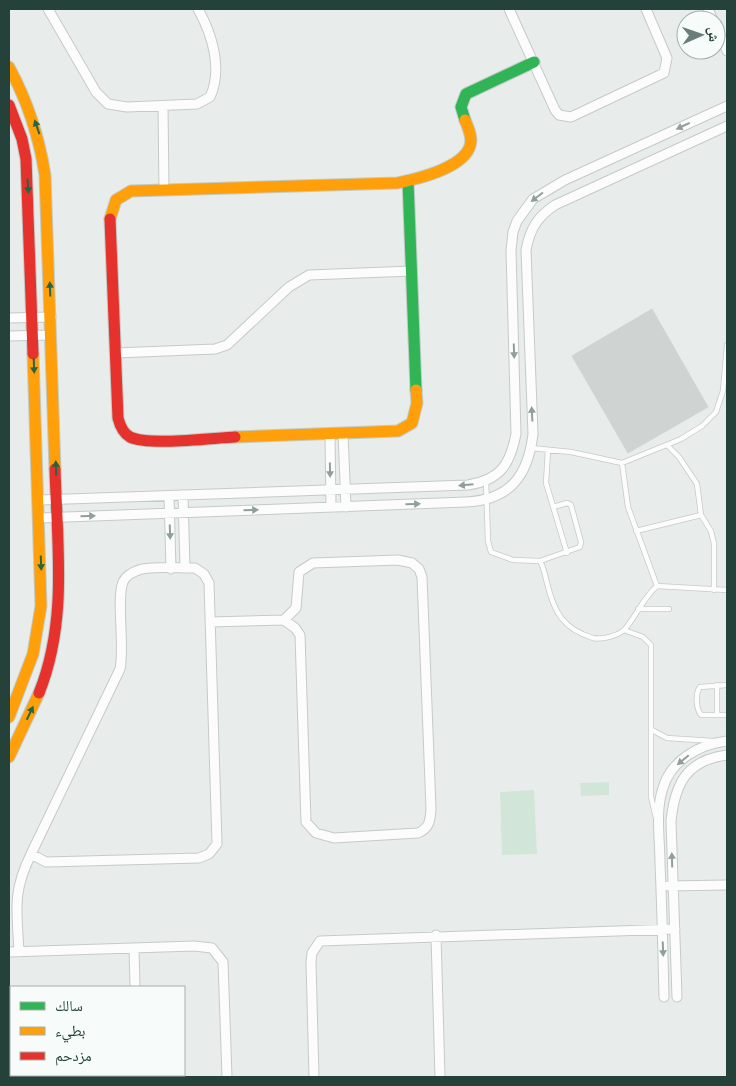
<svg xmlns="http://www.w3.org/2000/svg" width="736" height="1086" font-family="Manrope,'Noto Naskh Arabic',sans-serif">
  <style>
    .green { fill: #d1e6d8 }
    .building { fill: #cfd4d2; stroke: #d1d6d4 }
    .lines { fill: none; stroke-linecap: round; stroke-linejoin: round }
    .lane-casing { stroke: #c5cac8; stroke-width: 6 }
    .street-casing { stroke: #c5cac8; stroke-width: 11 }
    .fast-casing { stroke: #c3cbc8; stroke-width: 13 }
    .slow-casing { stroke: #c3cbc8; stroke-width: 13 }
    .jam-casing { stroke: #c3cbc8; stroke-width: 13 }
    .lane { stroke: #fcfcfc; stroke-width: 4.5 }
    .street { stroke: #fcfcfc; stroke-width: 9 }
    .fast { stroke: #30b455; stroke-width: 11 }
    .slow { stroke: #ff9f0a; stroke-width: 11 }
    .jam { stroke: #e5322d; stroke-width: 11 }
    .oneway { fill: #909f9b }
    .oneway2 { fill: #286442 }
  </style>
  <rect width="100%" height="100%" fill="#e8edeb"/>
  <path class="green" d="M609,782V795L581,796L580,783Z
    M534,790L537,854L502,855L500,792Z"/>
  <path class="building" d="M652,309L708,407L628,453L572,356Z"/>
  <g class="lines">
    <g class="lane-casing">
      <path id="lane" d="M667,445L679,457L697,484L701,515L711,531L714,544V590
        M531,448L571,452L622,463L681,439L702,426L716,412L723,391L727,345
        M548,450L546,483L567,553
        M622,463L628,507L657,586
        M486,481L488,541L491,552L513,560L540,561C544,568 545,575 547,583C554,612 563,629 593,638C602,640 618,636 625,629C637,615 643,598 657,586L727,590
        M636,531L701,515
        M540,561L580,547L581,542L571,505L567,503L553,507
        M638,609H669
        M624,630L643,637L651,645V797L656,818
        M717,685V715
        M727,685L700,687C695,694 696,708 701,715H727
        M652,730L667,738L713,741"/>
    </g>
    <g class="street-casing">
      <path id="street" d="M48,9L96,92L108,104L127,107L197,104L210,97C223,69 212,34 198,9
        M509,9L555,110L559,115L571,117L664,73L667,58L646,9
        M708,9L713,20
        M716,26L727,51
        M163,106L164,190
        M9,318L51,317
        M9,336L51,335
        M116,353L215,349L227,345L289,287L309,275L412,271
        M343,433L346,507
        M330,434L331,507
        M183,495L185,568
        M169,496L171,569
        M39,500L468,485C500,480 510,465 516,434L511,250L513,232L517,221L533,199L565,180L727,106
        M40,518L466,502C510,500 528,476 533,434L526,250C530,229 537,217 555,205L727,126
        M210,622L284,620L296,608L299,572L313,563L398,560L412,563L419,569L422,577L431,809C430,820 430,828 418,833L334,838L316,833L306,822L300,635L295,628L284,620
        M668,886L727,885
        M436,935L440,1077
        M134,948L135,987
        M9,952L194,946L212,948L223,962L227,1077
        M19,952C17,910 12,893 31,854L120,669C125,646 116,599 123,582C126,575 135,571 142,569C159,566 178,568 195,568L204,574L209,583L217,844L209,854L199,858L46,862L31,854
        M664,997C663,953 662,908 660,864C660,839 655,811 663,788C671,760 700,744 727,741
        M677,997L671,821C675,783 687,760 727,755
        M117,1077L119,1075
        M314,1077L311,962L312,953L320,941L675,929"/>
    </g>
    <g class="fast-casing">
      <path id="fast" d="M465,120L461,107L466,94L534,62
        M408,181L416,390"/>
    </g>
    <g class="slow-casing">
      <path id="slow" d="M9,67C28,102 39,136 45,175L55,469
        M110,219L116,200L131,191L397,183C417,179 463,168 470,146C473,137 468,128 465,120
        M235,437L398,431L412,423L417,403L416,390
        M9,717L33,654L41,606L33,354
        M9,757L39,693"/>
    </g>
    <g class="jam-casing">
      <path id="jam" d="M9,105L22,139L26,159L33,354
        M110,219L118,418C120,426 123,433 130,437C148,446 212,438 235,437
        M39,693C68,621 57,544 55,469"/>
    </g>
    <use href="#lane" class="lane"/>
    <use href="#street" class="street"/>
    <use href="#fast" class="fast"/>
    <use href="#slow" class="slow"/>
    <use href="#jam" class="jam"/>
  </g>
  <defs><path id="oneway-solid" d="M-6-.8H1V-3.2L6.5 0L1 3.2V.8H-6Z" transform="scale(1.25)"/></defs>
  <g class="oneway">
    <use href="#oneway-solid" transform="translate(683 126) rotate(155)"/>
    <use href="#oneway-solid" transform="translate(537 197) rotate(143)"/>
    <use href="#oneway-solid" transform="translate(514 351) rotate(88)"/>
    <use href="#oneway-solid" transform="translate(532 414) rotate(-93)"/>
    <use href="#oneway-solid" transform="translate(330 470) rotate(89)"/>
    <use href="#oneway-solid" transform="translate(466 485) rotate(175)"/>
    <use href="#oneway-solid" transform="translate(413 504) rotate(-2)"/>
    <use href="#oneway-solid" transform="translate(251 510) rotate(-2)"/>
    <use href="#oneway-solid" transform="translate(88 516) rotate(-2)"/>
    <use href="#oneway-solid" transform="translate(170 532) rotate(88)"/>
    <use href="#oneway-solid" transform="translate(683 760) rotate(140)"/>
    <use href="#oneway-solid" transform="translate(672 860) rotate(-92)"/>
    <use href="#oneway-solid" transform="translate(663 949) rotate(88)"/>
  </g>
  <g class="oneway2">
    <use href="#oneway-solid" transform="translate(37 127) rotate(-109)"/>
    <use href="#oneway-solid" transform="translate(28 186) rotate(86)"/>
    <use href="#oneway-solid" transform="translate(50 289) rotate(-92)"/>
    <use href="#oneway-solid" transform="translate(34 366) rotate(88)"/>
    <use href="#oneway-solid" transform="translate(56 468) rotate(-92)"/>
    <use href="#oneway-solid" transform="translate(41 563) rotate(88)"/>
    <use href="#oneway-solid" transform="translate(30 713) rotate(-64)"/>
  </g>
  <rect width="736" height="1086" fill="none" stroke="#24423a" stroke-width="20"/>
  <rect x="10" y="986" width="175" height="90" fill="#f7fbf9" stroke="#a3b1ad"/>
  <rect x="20" y="1002" width="25" height="8" fill="#30b455" stroke="#a3b1ad"/>
  <text x="55" y="1011" font-size="15" fill="#24423a">سالك</text>
  <rect x="20" y="1027" width="25" height="8" fill="#ff9f0a" stroke="#a3b1ad"/>
  <text x="55" y="1036" font-size="15" fill="#24423a">بطيء</text>
  <rect x="20" y="1052" width="25" height="8" fill="#e5322d" stroke="#a3b1ad"/>
  <text x="55" y="1061" font-size="15" fill="#24423a">مزدحم</text>
  <g transform="translate(701 35) rotate(88)"><circle r="24" fill="#f7fbf9" stroke="#a3b1ad"/>
  <path d="M0-4L9 19L0 12L-9 19Z" fill="#697e78"/>
  <text y="-8" font-size="14" font-weight="bold" text-anchor="middle" fill="#24423a">ش</text>
  </g>
</svg>
